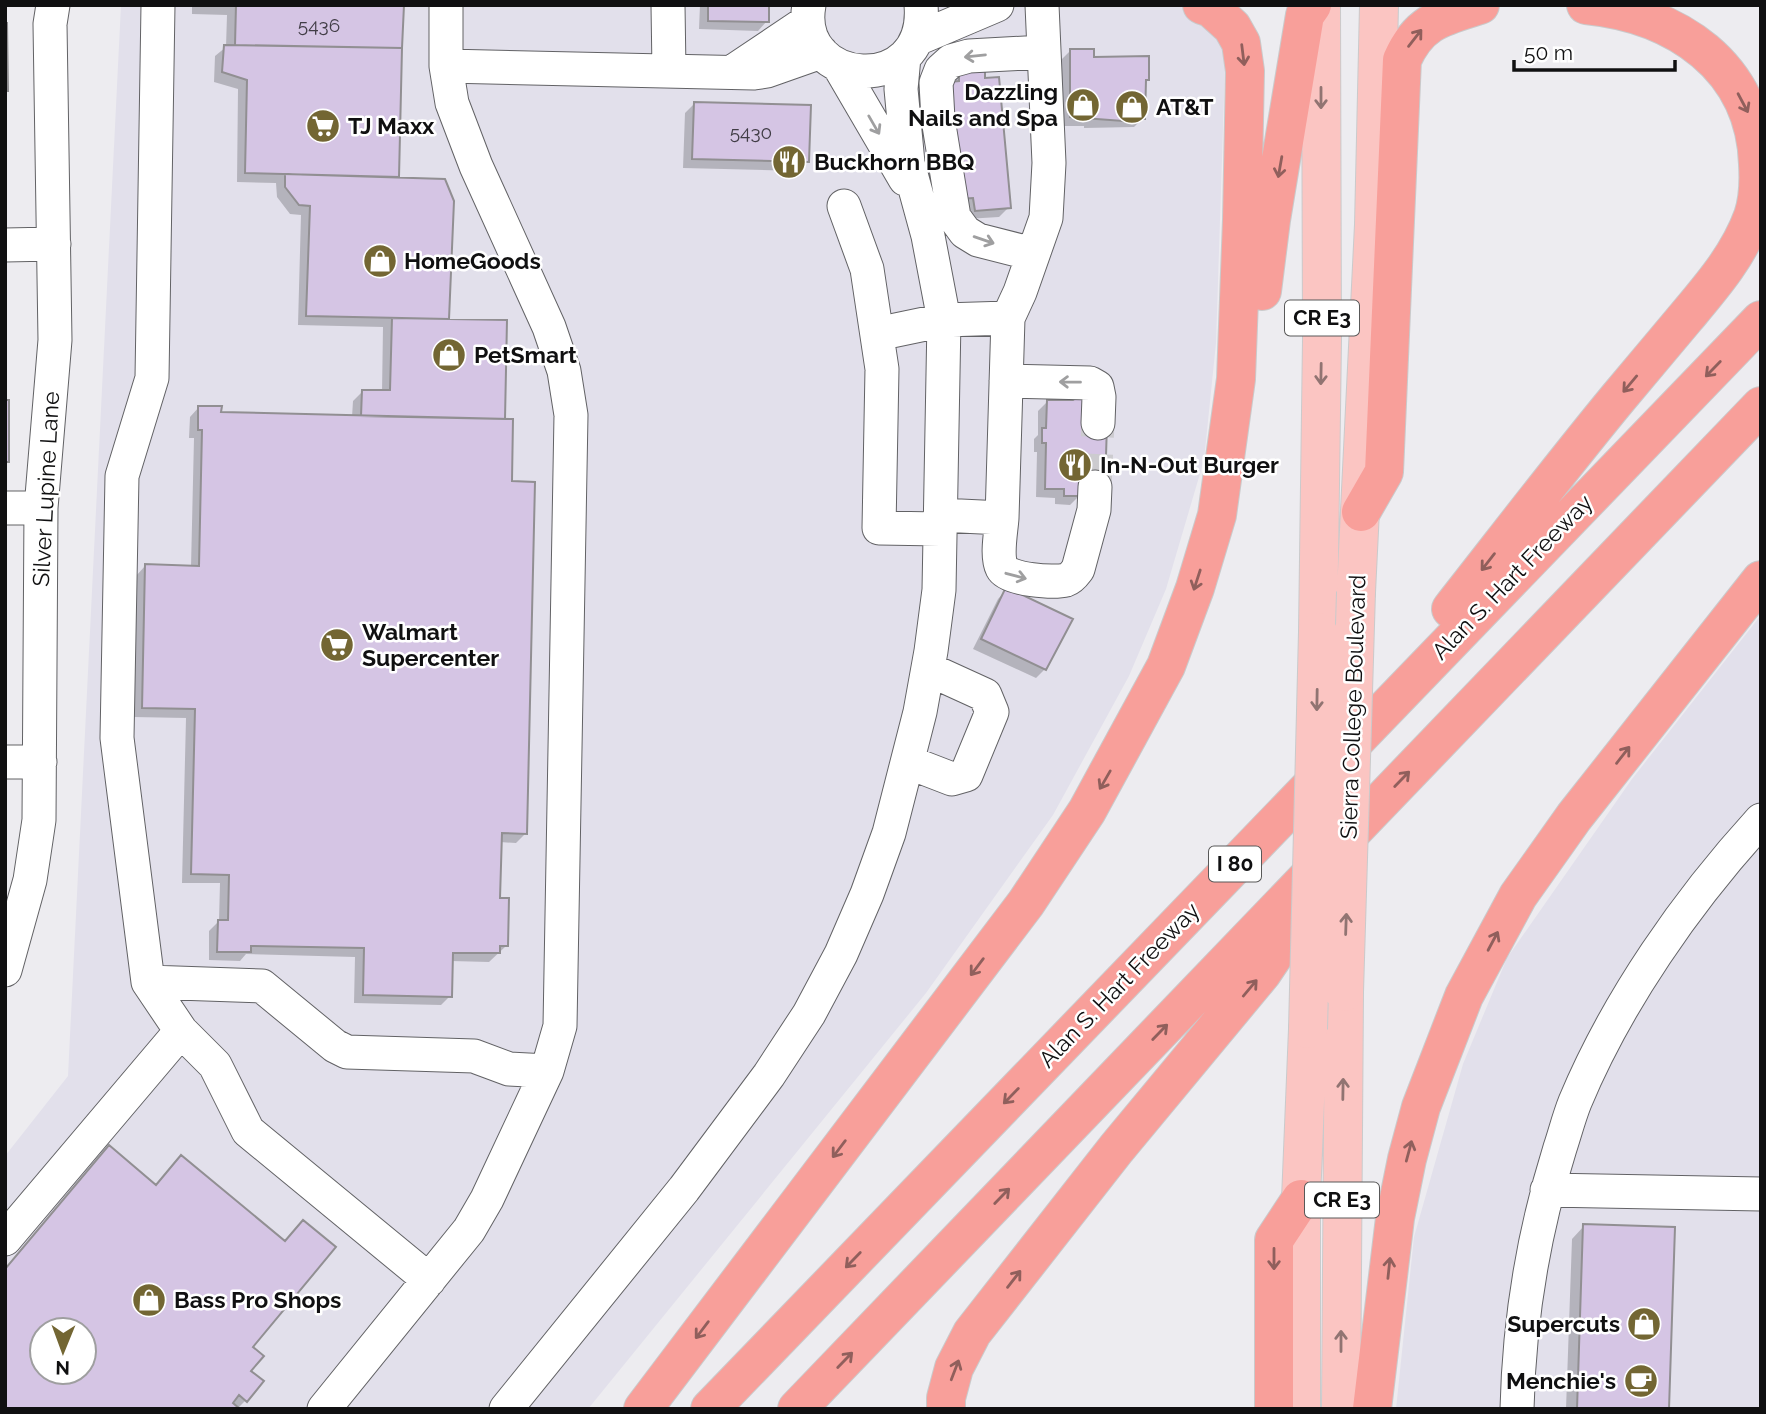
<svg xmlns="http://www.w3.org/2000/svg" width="1766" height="1414" font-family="Raleway,sans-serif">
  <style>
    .built { fill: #e2e0eb; fill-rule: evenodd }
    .shadow { fill: #0003; fill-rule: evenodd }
    .building { fill: #d5c5e4; stroke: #918f92; stroke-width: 2; fill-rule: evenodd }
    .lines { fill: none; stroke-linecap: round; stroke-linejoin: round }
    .minor-tunnel { stroke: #cccbcf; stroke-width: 33; stroke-dasharray: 33 17; stroke-linecap: butt }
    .minor-casing { stroke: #626265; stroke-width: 35 }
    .major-casing { stroke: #cacacb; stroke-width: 40 }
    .highway-casing { stroke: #cacacb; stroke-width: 40 }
    .minor { stroke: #fff; stroke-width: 33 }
    .major { stroke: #fbc5c2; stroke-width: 38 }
    .highway { stroke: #f89f9a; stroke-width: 38 }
    .major-bridge-casing { stroke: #cacacb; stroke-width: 40; stroke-linecap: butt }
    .major-bridge { stroke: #fbc5c2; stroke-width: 38 }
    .oneway { stroke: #905f5c }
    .oneway2 { stroke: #9f9fa0 }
    .oneway3 { stroke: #917472 }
    .labels { text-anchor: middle; stroke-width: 5; stroke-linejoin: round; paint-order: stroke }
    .number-label { font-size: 19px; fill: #413d46 }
    .shield { fill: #fff; stroke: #585858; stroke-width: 2 }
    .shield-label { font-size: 21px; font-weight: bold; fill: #101011 }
    .poi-label { font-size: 23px; font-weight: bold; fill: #101011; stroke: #fff; text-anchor: start }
    .street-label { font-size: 23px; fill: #101011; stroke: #fff }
  </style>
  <rect width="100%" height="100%" fill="#edecf0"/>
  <path class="built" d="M121,5H1227L1216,343L1204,460L1166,589L1129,676L1053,815L926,993L588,1409H5V1156L68,1076ZM42,1330H84V1372H42Z
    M1761,615V1409H1396L1414,1237L1463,1064L1507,958L1632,779Z"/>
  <path class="shadow" d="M192,5H402L397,179L447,321L503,421L510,483L525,834L516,843L500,842L498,899L506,946L489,962L451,961L450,996L441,1005L354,1003L355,957L246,954L240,961L209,960V931L219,921L220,883H182L186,718L133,717L136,576L145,566L191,567L194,438H189L190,417L199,407L220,414L352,417L353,401L362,392H382L383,327L298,325L301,215L290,214L277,197L276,183L237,182L238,89L214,82L215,56L226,47L227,15L192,14Z
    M700,5H767V21L758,31L699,29Z
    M1070,51L1147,80L1144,83L1143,118L1134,127L1084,128V126H1062L1061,60Z
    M959,74L1009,207L999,217L966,219L950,83Z
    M694,104L807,162L798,171L683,168L685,113Z
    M1047,402L1080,495L1070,505L1055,504V498L1036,497L1037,452H1034V439L1038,435V411Z
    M1007,589L1045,669L1036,678L973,649L998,599Z
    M1584,1226L1667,1409H1566L1572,1239Z
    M5,1270L251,1347L245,1401L237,1409H5ZM42,1330H84V1372H42Z"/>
  <path class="building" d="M236,5H404L402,48L235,45Z
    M708,5H769V22L708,21Z
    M5,23H7L8,91H5Z
    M224,45L402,48L399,177L245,173L247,80L222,72Z
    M1070,49H1094V57L1149,56V80H1146L1145,119L1123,118V121L1070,117Z
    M985,71V78L999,77L1011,208L975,211L973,198L958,199L949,82L959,81V73Z
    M694,102L811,105L809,162L692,159Z
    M285,174L445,179L454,201L449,319L306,316L310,206L299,205L285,187Z
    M392,318L507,320L505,419L361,416L362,390H390Z
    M1076,398L1091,401L1107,424L1105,487L1081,496H1064V489H1045L1046,443H1042V428H1046L1047,400H1073Z
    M5,400H9V462H5Z
    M198,406H222L221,412L513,419L512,481L535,482L527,834L502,833L500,898H509L508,946H500V953H453L452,997L363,995L364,948L251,946V952H217L218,920H228L229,875L191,874L195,709L142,708L145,564L199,566L202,430H198Z
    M1006,587L1073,619L1046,670L981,639Z
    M109,1145L156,1185L181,1155L285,1241L303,1220L336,1247L253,1347L264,1356L251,1371L264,1381L247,1402L239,1395L233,1403L240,1409H5V1269ZM42,1330H84V1372H42Z
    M1583,1224L1675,1227L1669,1409H1577Z"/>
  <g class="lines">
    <path class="minor-tunnel" d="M1095,487L1098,423"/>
    <g class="minor-casing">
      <path id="minor" d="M158,5L152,378L122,476L117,738L148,982L262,986L335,1046L347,1052L474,1056L509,1069L547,1071
        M668,5L669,71
        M809,5C794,87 929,99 921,5
        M917,39L997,5
        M446,66L754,73L767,71L821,52
        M839,66L905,179
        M735,70L808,21
        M844,206L867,269L882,369L879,528L940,529
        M5,245L54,244
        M1033,254L978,240L965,232L954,217L938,119L936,83L941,70L951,61L969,56L1043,52
        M877,334L944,320L1008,318L1020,292L1046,218L1049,163L1042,5
        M1006,381L1090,383L1097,387L1099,397L1098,423
        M5,508H41
        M940,515L1002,518L1008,318
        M1002,518C1001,532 996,556 1002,568C1008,580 1054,583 1066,580C1072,578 1075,573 1078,569L1094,510L1095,487
        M5,762H40
        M908,762L952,779L966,775L992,712L985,695L928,669
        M5,970L30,880L39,820L41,508L55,340L50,24L53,5
        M181,1031L215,1065L248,1131L429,1280
        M1547,1190L1761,1194
        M5,1239L181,1031L148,982
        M324,1409L469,1230L487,1199L547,1071L560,1026L571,415L564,371L549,327L476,166L452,103L446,66V5
        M506,1409L684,1189L769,1075L809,1014L841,954L867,894L889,833L920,712L931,651L939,590L944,320L928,236L908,163L901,89L904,57
        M1517,1409C1519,1322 1534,1231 1560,1148C1565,1133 1569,1117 1575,1102C1617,1001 1687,901 1761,820"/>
    </g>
    <g class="major-casing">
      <path id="major" d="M1356,592L1374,225L1379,5
        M1318,632L1322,339L1321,5
        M1301,1409V1199L1308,1029
        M1341,1409L1344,992"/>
    </g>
    <g class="highway-casing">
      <path id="highway" d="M1262,291L1271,220L1305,15L1312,5
        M1361,512L1384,472L1402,60C1419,21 1442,17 1480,5
        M1451,609C1506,539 1561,467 1618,398C1641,371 1663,344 1686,317C1712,286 1739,255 1753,216C1758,201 1759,180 1758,164C1755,66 1676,14 1586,5
        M643,1409L1026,903L1087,811L1166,666L1195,588L1217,515L1236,379L1242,220L1245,71L1241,43L1232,27L1211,8L1202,5
        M710,1409L1761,320
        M797,1409L1761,406
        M946,1409V1398L954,1368L972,1333L1116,1149L1262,973L1311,900
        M1274,1409V1240L1301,1199
        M1372,1409L1395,1218L1407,1159L1421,1107L1464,996L1518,896L1574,817L1761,580"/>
    </g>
    <use href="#minor" class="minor"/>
    <use href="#major" class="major"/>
    <use href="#highway" class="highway"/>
    <g class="major-bridge-casing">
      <path id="major-bridge" d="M1344,992L1356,592
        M1308,1029L1318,632"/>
    </g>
    <use href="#major-bridge" class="major-bridge"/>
  </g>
  <defs><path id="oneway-shaft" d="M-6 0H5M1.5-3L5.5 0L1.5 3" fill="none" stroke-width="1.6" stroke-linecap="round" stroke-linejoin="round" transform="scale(1.75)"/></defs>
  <g class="oneway">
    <use href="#oneway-shaft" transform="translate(1415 38) rotate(-52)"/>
    <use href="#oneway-shaft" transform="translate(1243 55) rotate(83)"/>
    <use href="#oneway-shaft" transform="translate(1743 103) rotate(62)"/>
    <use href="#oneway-shaft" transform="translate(1280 167) rotate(100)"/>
    <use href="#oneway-shaft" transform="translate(1713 369) rotate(134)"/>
    <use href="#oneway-shaft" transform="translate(1630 384) rotate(130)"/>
    <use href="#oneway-shaft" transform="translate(1488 562) rotate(128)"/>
    <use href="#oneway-shaft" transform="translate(1197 580) rotate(108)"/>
    <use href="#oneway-shaft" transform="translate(1623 755) rotate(-52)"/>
    <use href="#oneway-shaft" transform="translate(1402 779) rotate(-46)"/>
    <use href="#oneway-shaft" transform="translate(1105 780) rotate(120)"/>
    <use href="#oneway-shaft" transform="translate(1493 941) rotate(-62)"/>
    <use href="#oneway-shaft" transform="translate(977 967) rotate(127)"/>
    <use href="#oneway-shaft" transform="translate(1250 988) rotate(-50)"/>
    <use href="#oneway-shaft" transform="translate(1160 1032) rotate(-46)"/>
    <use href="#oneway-shaft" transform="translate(1011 1096) rotate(134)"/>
    <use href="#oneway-shaft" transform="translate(839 1149) rotate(127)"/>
    <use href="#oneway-shaft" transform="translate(1409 1151) rotate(-75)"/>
    <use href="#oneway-shaft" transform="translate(1002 1196) rotate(-46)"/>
    <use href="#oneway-shaft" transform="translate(1274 1259) rotate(90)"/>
    <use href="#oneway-shaft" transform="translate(853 1260) rotate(134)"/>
    <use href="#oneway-shaft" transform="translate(1389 1268) rotate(-84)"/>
    <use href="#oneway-shaft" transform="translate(1014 1279) rotate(-52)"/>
    <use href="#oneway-shaft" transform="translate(702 1330) rotate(127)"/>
    <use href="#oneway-shaft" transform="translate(845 1360) rotate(-46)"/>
    <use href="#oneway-shaft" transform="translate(955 1370) rotate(-69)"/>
  </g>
  <g class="oneway2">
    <use href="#oneway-shaft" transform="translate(975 56) rotate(174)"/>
    <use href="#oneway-shaft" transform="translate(874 125) rotate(60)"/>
    <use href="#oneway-shaft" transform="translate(984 240) rotate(19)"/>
    <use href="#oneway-shaft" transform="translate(1070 382) rotate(-179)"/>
    <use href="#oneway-shaft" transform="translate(1016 576) rotate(15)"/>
  </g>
  <g class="oneway3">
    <use href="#oneway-shaft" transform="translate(1321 98) rotate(90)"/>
    <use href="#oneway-shaft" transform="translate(1321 374) rotate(91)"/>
    <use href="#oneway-shaft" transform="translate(1317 700) rotate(91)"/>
    <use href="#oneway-shaft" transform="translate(1346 924) rotate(-88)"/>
    <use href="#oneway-shaft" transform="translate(1343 1089) rotate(-89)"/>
    <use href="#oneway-shaft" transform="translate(1341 1341) rotate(-90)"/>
  </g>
  <defs>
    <g id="shop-disc" transform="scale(1.75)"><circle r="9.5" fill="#736633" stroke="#fff"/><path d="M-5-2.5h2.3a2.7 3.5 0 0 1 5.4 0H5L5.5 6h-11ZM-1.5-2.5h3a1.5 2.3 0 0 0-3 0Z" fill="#fff"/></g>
    <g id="supermarket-disc" transform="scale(1.75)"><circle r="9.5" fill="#736633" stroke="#fff"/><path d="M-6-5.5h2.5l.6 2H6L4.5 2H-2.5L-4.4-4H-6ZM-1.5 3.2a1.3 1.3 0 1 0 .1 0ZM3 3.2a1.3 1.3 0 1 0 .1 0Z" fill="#fff"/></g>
    <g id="restaurant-disc" transform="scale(1.75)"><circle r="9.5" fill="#736633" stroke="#fff"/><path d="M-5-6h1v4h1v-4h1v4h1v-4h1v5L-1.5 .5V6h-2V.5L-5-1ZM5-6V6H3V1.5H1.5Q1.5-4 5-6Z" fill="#fff"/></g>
    <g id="cafe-disc" transform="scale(1.75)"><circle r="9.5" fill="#736633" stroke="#fff"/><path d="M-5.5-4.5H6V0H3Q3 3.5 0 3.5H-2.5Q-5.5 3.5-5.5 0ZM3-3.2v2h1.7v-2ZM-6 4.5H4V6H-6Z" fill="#fff"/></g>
  </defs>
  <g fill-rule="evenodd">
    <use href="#shop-disc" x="1083" y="105"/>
    <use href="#shop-disc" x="1132" y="107"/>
    <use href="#supermarket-disc" x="323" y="126"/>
    <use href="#restaurant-disc" x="789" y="162"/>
    <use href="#shop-disc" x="380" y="261"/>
    <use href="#shop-disc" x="449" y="355"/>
    <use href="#restaurant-disc" x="1075" y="465"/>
    <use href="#supermarket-disc" x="337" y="645"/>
    <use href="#shop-disc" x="149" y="1300"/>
    <use href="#shop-disc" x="1644" y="1324"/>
    <use href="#cafe-disc" x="1641" y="1381"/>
  </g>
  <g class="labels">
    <g class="number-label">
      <text x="319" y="32">5436</text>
      <text x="751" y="139">5430</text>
    </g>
    <g class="shield">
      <rect x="1285" y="300.5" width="74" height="35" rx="5"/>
      <rect x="1209" y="846.5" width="52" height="35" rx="5"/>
      <rect x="1305" y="1182.5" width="74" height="35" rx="5"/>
    </g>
    <g class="shield-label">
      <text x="1322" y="325">CR E3</text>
      <text x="1235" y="871">I 80</text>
      <text x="1342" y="1207">CR E3</text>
    </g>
    <g class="poi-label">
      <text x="1058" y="100" text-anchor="end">Dazzling<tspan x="1058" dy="26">Nails and Spa</tspan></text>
      <text x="1156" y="115">AT&amp;T</text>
      <text x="348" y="134">TJ Maxx</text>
      <text x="814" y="170">Buckhorn BBQ</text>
      <text x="404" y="269">HomeGoods</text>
      <text x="474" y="363">PetSmart</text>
      <text x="1100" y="473">In-N-Out Burger</text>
      <text x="362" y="640">Walmart<tspan x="362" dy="26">Supercenter</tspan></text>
      <text x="174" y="1308">Bass Pro Shops</text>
      <text x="1620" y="1332" text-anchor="end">Supercuts</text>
      <text x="1616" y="1389" text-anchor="end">Menchie's</text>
    </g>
    <g class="street-label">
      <text transform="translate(46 489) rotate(-87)" y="8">Silver Lupine Lane</text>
      <text transform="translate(1512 577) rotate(-46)" y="8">Alan S. Hart Freeway</text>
      <text transform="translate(1353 707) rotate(-88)" y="8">Sierra College Boulevard</text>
      <text transform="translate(1119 985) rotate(-46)" y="8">Alan S. Hart Freeway</text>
    </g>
  </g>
  <rect width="1766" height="1414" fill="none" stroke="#101011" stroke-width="14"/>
  <g transform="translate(63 1351) rotate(181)"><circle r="33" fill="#ffffff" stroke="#9f9fa0" stroke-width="2"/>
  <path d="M0-5L12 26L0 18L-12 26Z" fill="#736633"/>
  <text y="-10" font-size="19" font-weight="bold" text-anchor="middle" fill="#101011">N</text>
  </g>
  <path d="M1514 60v10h161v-10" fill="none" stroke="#101011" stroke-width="3.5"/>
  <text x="1524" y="60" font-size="21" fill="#101011" stroke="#ffffff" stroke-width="5" paint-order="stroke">50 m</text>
</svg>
